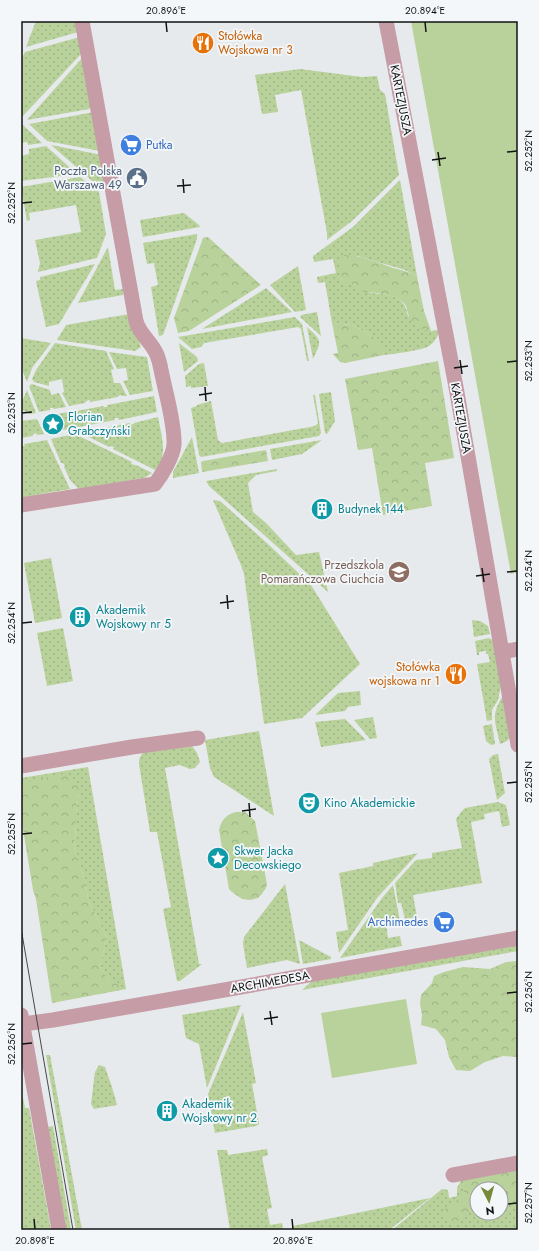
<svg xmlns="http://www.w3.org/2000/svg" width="539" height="1251" font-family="Jost,sans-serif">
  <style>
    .grass { fill: url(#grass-dots); fill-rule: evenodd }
    .forest { fill: url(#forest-crowns) }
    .pitch { fill: #b9d19a }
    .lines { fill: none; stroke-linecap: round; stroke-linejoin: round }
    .minor { stroke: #c69ca7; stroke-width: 15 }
    .tram { stroke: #474849; stroke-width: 1 }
    .ticks { fill: none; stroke: #121314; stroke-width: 1.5 }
    .labels { text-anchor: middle; stroke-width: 3.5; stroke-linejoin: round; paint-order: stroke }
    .food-label { font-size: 12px; fill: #c56008; stroke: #f4f7f9; text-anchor: start }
    .street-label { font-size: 12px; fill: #121314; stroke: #f4f7f9 }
    .shop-label { font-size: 12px; fill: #366cbe; stroke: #f4f7f9; text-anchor: start }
    .service-label { font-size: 12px; fill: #4e5e75; stroke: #f4f7f9; text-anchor: end }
    .culture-label { font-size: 12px; fill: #0d838f; stroke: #f4f7f9; text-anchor: start }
    .education-label { font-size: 12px; fill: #785e54; stroke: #f4f7f9; text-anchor: end }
    .neatline { fill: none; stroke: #121314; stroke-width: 1.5 }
    .ticks-label { font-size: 10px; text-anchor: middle; fill: #121314 }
  </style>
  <defs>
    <pattern id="grass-dots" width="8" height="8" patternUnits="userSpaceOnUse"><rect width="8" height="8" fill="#b9d19a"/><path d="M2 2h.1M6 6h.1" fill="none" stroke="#9eb384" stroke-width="1.8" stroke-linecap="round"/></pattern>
    <pattern id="forest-crowns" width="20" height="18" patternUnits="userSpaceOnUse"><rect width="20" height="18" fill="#b9d19a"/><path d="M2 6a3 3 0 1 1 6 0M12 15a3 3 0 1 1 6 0" fill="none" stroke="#9eb384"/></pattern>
  </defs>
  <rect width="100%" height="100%" fill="#e7eaec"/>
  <path class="grass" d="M36,21H77L78,32L26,47Z
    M80,37L82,53L21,118V60L25,52Z
    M83,57L92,105L89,109L27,120Z
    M300,69L362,77L377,76L380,90L385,94L399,175L352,221L327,240V233L301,90L275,95L278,112L262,114L255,75Z
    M94,112L100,151L47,141L29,124Z
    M21,125H23L42,143L28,145L27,142L21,143Z
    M51,145L102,155L106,184L97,185Z
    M46,146L77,174L21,181V156L29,154V149Z
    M80,177L99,192L106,234L97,258L38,272L40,263L35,240L81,232L76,205L29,213L30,220L27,221L21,187Z
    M400,180L417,276L405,270L357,256L340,278C347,285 352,283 359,287C362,289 363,292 367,292C386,296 404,292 408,316L431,331L438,330C439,336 435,342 429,346C424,350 393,354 384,355L381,343L378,339L352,325L332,323L325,282L318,283L317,277L336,273L333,259L314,262L313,256L353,227Z
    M184,213L199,225L200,227L143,237L140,220Z
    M197,234V239L163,335L159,336L151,287L158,285L154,263L147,264L143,243Z
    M108,247L115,290L123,289V295L78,303Z
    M95,264L59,324L46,327L36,281L40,280V277Z
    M298,266L306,310L295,312L270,285Z
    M266,288L292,312L202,329Z
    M317,312L321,336L300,317L301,315Z
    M129,314L141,347L135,351L57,340L66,325Z
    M295,317L302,324L309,361H307L301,329L298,327L204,343L201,347L192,349L178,337Z
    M307,327C322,341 322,340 313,359Z
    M21,338L51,343L32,368L27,382L21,367Z
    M55,343L106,351L114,369L111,370L114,383H120L127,396H122V395L118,396V397L90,402V400L86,401L85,403L69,406L62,393L64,392L62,379L49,382V386L34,382L32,379L36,370Z
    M179,343L197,357L198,361L184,372Z
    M109,352L147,357L153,391L130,395L123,381L128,380L126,368L117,369Z
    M204,363L208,386L191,388V386L186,387L185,376L199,364Z
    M32,384L50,390L51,395L59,393L66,407L54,409L53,408H50V410L39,412L29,386Z
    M27,390L36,413L29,414L21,409V404Z
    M331,392L335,421L327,434L325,433L319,394Z
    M313,395H315L321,433L319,436L201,457L199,455L191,408L197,406V405L211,401L218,440L222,443L315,426L318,423Z
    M154,396L157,412L119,420L118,418H114L115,420L63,430L62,429H60V431L56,432C59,425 58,420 53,415L68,412V414L72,413V412L103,406L104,407H107V405Z
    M158,417C161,434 169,457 155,470L113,449L114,447L110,446L109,447L83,434V432L89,431L90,433L94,432L93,430L130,423V425L134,424V423Z
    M37,419L44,434L37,435L36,433L33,434V436L21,438V421Z
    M75,434L132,462L131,464L135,465H136L152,473L144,478L79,489L70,480L64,467L65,466L63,463H61L51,439Z
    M192,437L199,473L173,478V472Z
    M47,440L70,489L35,495L28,501L21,503V446H25L24,444Z
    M322,440L302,454L272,460L270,449Z
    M277,469V471L256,475L248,483L253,512L266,523L296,555L319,552L328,592L209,486L206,481Z
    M213,500L220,501L268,544L311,585L360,664L302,718L264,724L244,574L241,565Z
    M51,558L62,618L35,623L24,563Z
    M472,620L480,621L488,626L490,634L474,637Z
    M63,628L73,681L47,686L37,633Z
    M489,638L493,640L501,686L498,700L492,710V720L487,721L477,664L490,662L488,654H486V651L479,652V655H477L475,641Z
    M360,691L361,705L348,707L345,711L315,715L338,693Z
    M504,694L510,735C509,741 506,742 500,744C495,720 490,716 504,694Z
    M373,717L377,738L370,739L354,720Z
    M345,719L366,740L321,747L315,722Z
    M492,724L495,744L491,745L486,741L483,726Z
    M259,731L274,816L214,777L210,768L205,740Z
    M192,746L197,753L200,762L195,768L190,769L180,765L165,768L199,964H202L180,981H177L163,909L171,907L157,832H150L139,764C139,757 141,754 147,750Z
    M498,754L505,793L497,800L489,759L493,755Z
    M88,767L126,989L116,991L121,987L108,980L100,965L107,938L88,900L86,884L74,847L76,826V814L79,793L21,788V778Z
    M498,802L506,805L510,825L502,827L499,811L484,814L485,819L471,822L482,883L413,895L417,917L405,919L401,903H398L395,883L416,860L432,858V853L462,848L456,819L461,812L465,808Z
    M418,853L377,898L339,953L336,932L348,930L339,873L373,866V863Z
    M285,884L300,964L287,960L247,968L243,944L244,937Z
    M393,885L400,921L386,924L388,938L400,936L402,946L340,958L382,898Z
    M299,940L331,957V959L303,964Z
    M518,944V951L302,990L312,981Z
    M241,1005L207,1088L199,1044L186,1038L182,1015Z
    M243,1012L256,1083L252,1084L259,1124L256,1126L215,1133L208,1094Z
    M46,1055H50L82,1230H76Z
    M99,1065L105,1067L112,1087L117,1105L94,1109L91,1104L95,1072Z
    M21,1087L25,1108H29L51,1230H21Z
    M53,1126L71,1230H66L48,1127Z
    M267,1149L268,1155L262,1157L272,1208L267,1209L270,1225L282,1223L283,1230H230L217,1150H227L228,1155Z
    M518,1166V1230H392L442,1189L448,1190L449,1198L457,1196V1188L463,1177ZM477,1189H501V1213H477Z
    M430,1198L389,1230H293L292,1228L293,1226Z"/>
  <path class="forest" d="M208,237L261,285L189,331L178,333L174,318L203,238Z
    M344,255C362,256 377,262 393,268C402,270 409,272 417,276L424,311L431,331C399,326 415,309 400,300C394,296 384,294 376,293C372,292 368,293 364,292C360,290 358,286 354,285C348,284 344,282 340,278L341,260Z
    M332,323L352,325L378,339L381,342L384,355L345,363L340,362L333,354L338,353Z
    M438,361L454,458L425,463L432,506L383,515L372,448L358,450L345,379Z
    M266,450L268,461L202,472L201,462L203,461Z
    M63,774L78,783L79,793L76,814V826L74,847L86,884L88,900L107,938L100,965L108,980L116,981L121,987L116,991L52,1003L36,899L33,890L22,823L21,788L27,782Z
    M236,812H245L255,821L267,884L266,888L261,895L258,898L250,900L242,899L232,892L229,889L219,830C221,820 227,814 236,812Z
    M518,961V1057L503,1056L485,1062L470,1071L456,1070L449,1057L445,1040L436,1029L421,1025L422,1015L420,1004L421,995L432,983L434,976L444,972L463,967L490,969L506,962Z
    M507,1171H518V1201L513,1199L501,1200V1189H477V1206C465,1215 465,1225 448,1222L444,1216L445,1207L454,1203L463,1194L466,1184L475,1176Z"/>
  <path class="pitch" d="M411,21H518V572L511,574Z
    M406,999L417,1064L332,1078L321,1013Z"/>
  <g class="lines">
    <path class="minor" d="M386,21L456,387L518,745
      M21,505L155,484C162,475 173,456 174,445C175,426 167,398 163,379C161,371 160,362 157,355C152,342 139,334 136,321L82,21
      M502,652L518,649
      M21,766L132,747L198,738
      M21,1015L59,1230
      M23,1024L53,1020L173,999L518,938
      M453,1175L518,1163"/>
    <path class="tram" d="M21,928L73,1230"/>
  </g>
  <path class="ticks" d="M166,22L167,32M425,22L426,32M438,152L440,166M507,152L517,151M432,160L446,158M183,179L184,193M177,186L191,185M22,203L32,202M460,360L462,374M507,362L517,361M454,368L468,366M205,387L206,401M199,395L212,393M22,413L32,412M482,568L484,582M507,572L517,571M476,576L490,574M227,595L228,609M220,603L234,601M22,623L32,622M507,783L517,782M249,803L250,817M242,811L256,809M22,834L32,833M507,993L517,992M270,1011L272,1025M264,1019L278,1017M22,1044L32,1043M507,1204L517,1203M34,1219L35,1229M292,1219L293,1229"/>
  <defs>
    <g id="restaurant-disc" transform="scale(1.15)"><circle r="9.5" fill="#e8710a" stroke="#f4f7f9"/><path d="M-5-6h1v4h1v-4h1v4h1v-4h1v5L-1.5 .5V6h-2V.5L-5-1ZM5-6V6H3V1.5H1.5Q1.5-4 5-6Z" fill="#fff"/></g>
    <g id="supermarket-disc" transform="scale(1.15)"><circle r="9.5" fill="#3f7fe0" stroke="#f4f7f9"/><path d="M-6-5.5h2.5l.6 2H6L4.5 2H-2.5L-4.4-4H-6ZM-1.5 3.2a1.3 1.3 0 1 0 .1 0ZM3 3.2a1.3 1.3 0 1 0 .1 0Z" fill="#fff"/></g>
    <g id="civic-disc" transform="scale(1.15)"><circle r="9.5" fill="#5c6f8a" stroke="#f4f7f9"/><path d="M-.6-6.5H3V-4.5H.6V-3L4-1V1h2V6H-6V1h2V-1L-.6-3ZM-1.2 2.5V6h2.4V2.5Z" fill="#fff"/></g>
    <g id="sight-disc" transform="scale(1.15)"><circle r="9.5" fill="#0f9aa8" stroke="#f4f7f9"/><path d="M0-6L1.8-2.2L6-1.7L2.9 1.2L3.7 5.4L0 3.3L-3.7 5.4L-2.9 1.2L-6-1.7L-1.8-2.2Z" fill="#fff"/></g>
    <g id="building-disc" transform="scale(1.15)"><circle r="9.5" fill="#0f9aa8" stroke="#f4f7f9"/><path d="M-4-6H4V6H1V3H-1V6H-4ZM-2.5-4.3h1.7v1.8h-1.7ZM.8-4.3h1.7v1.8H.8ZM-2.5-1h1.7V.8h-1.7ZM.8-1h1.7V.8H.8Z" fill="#fff"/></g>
    <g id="school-disc" transform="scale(1.15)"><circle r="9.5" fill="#8d6e63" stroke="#f4f7f9"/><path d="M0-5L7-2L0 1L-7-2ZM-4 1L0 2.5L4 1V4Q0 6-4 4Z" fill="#fff"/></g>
    <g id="theatre-disc" transform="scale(1.15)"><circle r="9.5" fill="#0f9aa8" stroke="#f4f7f9"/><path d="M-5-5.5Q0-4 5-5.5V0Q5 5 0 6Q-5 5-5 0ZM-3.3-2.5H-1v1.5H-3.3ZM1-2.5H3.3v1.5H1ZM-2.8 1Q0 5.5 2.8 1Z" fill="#fff"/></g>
  </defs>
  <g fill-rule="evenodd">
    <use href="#restaurant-disc" x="203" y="43"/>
    <use href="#supermarket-disc" x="131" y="145"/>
    <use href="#civic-disc" x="137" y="178"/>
    <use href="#sight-disc" x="53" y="424"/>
    <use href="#building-disc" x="322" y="509"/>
    <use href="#school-disc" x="399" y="572"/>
    <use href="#building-disc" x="80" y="617"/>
    <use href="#restaurant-disc" x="456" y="674"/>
    <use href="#theatre-disc" x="309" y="803"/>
    <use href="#sight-disc" x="218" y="858"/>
    <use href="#supermarket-disc" x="444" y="922"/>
    <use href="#building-disc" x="167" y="1111"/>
  </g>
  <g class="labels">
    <g class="food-label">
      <text x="218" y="40">Stołówka<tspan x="218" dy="14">Wojskowa nr 3</tspan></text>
      <text x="440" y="671" text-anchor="end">Stołówka<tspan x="440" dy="14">wojskowa nr 1</tspan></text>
    </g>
    <g class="street-label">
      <text transform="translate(401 100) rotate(79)" y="4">KARTEZJUSZA</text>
      <text transform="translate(461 418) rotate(80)" y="4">KARTEZJUSZA</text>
      <text transform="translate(270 982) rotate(-10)" y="4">ARCHIMEDESA</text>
    </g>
    <g class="shop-label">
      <text x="146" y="149">Putka</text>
      <text x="428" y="926" text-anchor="end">Archimedes</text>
    </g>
    <g class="service-label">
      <text x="122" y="175">Poczta Polska<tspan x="122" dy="14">Warszawa 49</tspan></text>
    </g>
    <g class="culture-label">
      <text x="68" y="421">Florian<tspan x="68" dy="14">Grabczyński</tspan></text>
      <text x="338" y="513">Budynek 144</text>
      <text x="96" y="614">Akademik<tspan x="96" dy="14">Wojskowy nr 5</tspan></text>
      <text x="324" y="807">Kino Akademickie</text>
      <text x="234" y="855">Skwer Jacka<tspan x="234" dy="14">Decowskiego</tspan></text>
      <text x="182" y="1108">Akademik<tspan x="182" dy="14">Wojskowy nr 2</tspan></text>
    </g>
    <g class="education-label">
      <text x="384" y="569">Przedszkola<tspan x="384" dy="14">Pomarańczowa Ciuchcia</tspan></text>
    </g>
  </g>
  <rect width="539" height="1251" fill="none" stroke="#f4f7f9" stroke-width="44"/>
  <g transform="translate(489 1201) rotate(174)"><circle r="19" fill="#f4f7f9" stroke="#9a9c9d"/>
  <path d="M0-3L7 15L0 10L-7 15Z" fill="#798938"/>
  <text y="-6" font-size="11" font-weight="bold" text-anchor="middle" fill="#121314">N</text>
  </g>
  <rect x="22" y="22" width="495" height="1207" class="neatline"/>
  <g class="ticks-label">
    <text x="166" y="14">20.896°E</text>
    <text x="425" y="14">20.894°E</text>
    <text transform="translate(528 151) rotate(-90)" y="4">52.252°N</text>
    <text transform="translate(11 203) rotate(-90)" y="4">52.252°N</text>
    <text transform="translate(528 361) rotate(-90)" y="4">52.253°N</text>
    <text transform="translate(11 413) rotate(-90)" y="4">52.253°N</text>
    <text transform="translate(528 571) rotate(-90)" y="4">52.254°N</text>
    <text transform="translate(11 623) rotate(-90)" y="4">52.254°N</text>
    <text transform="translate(528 782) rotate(-90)" y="4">52.255°N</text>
    <text transform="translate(11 834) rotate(-90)" y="4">52.255°N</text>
    <text transform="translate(528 992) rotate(-90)" y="4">52.256°N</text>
    <text transform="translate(11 1044) rotate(-90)" y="4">52.256°N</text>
    <text transform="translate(528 1203) rotate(-90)" y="4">52.257°N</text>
    <text x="35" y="1244">20.898°E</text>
    <text x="293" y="1244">20.896°E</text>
  </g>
</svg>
